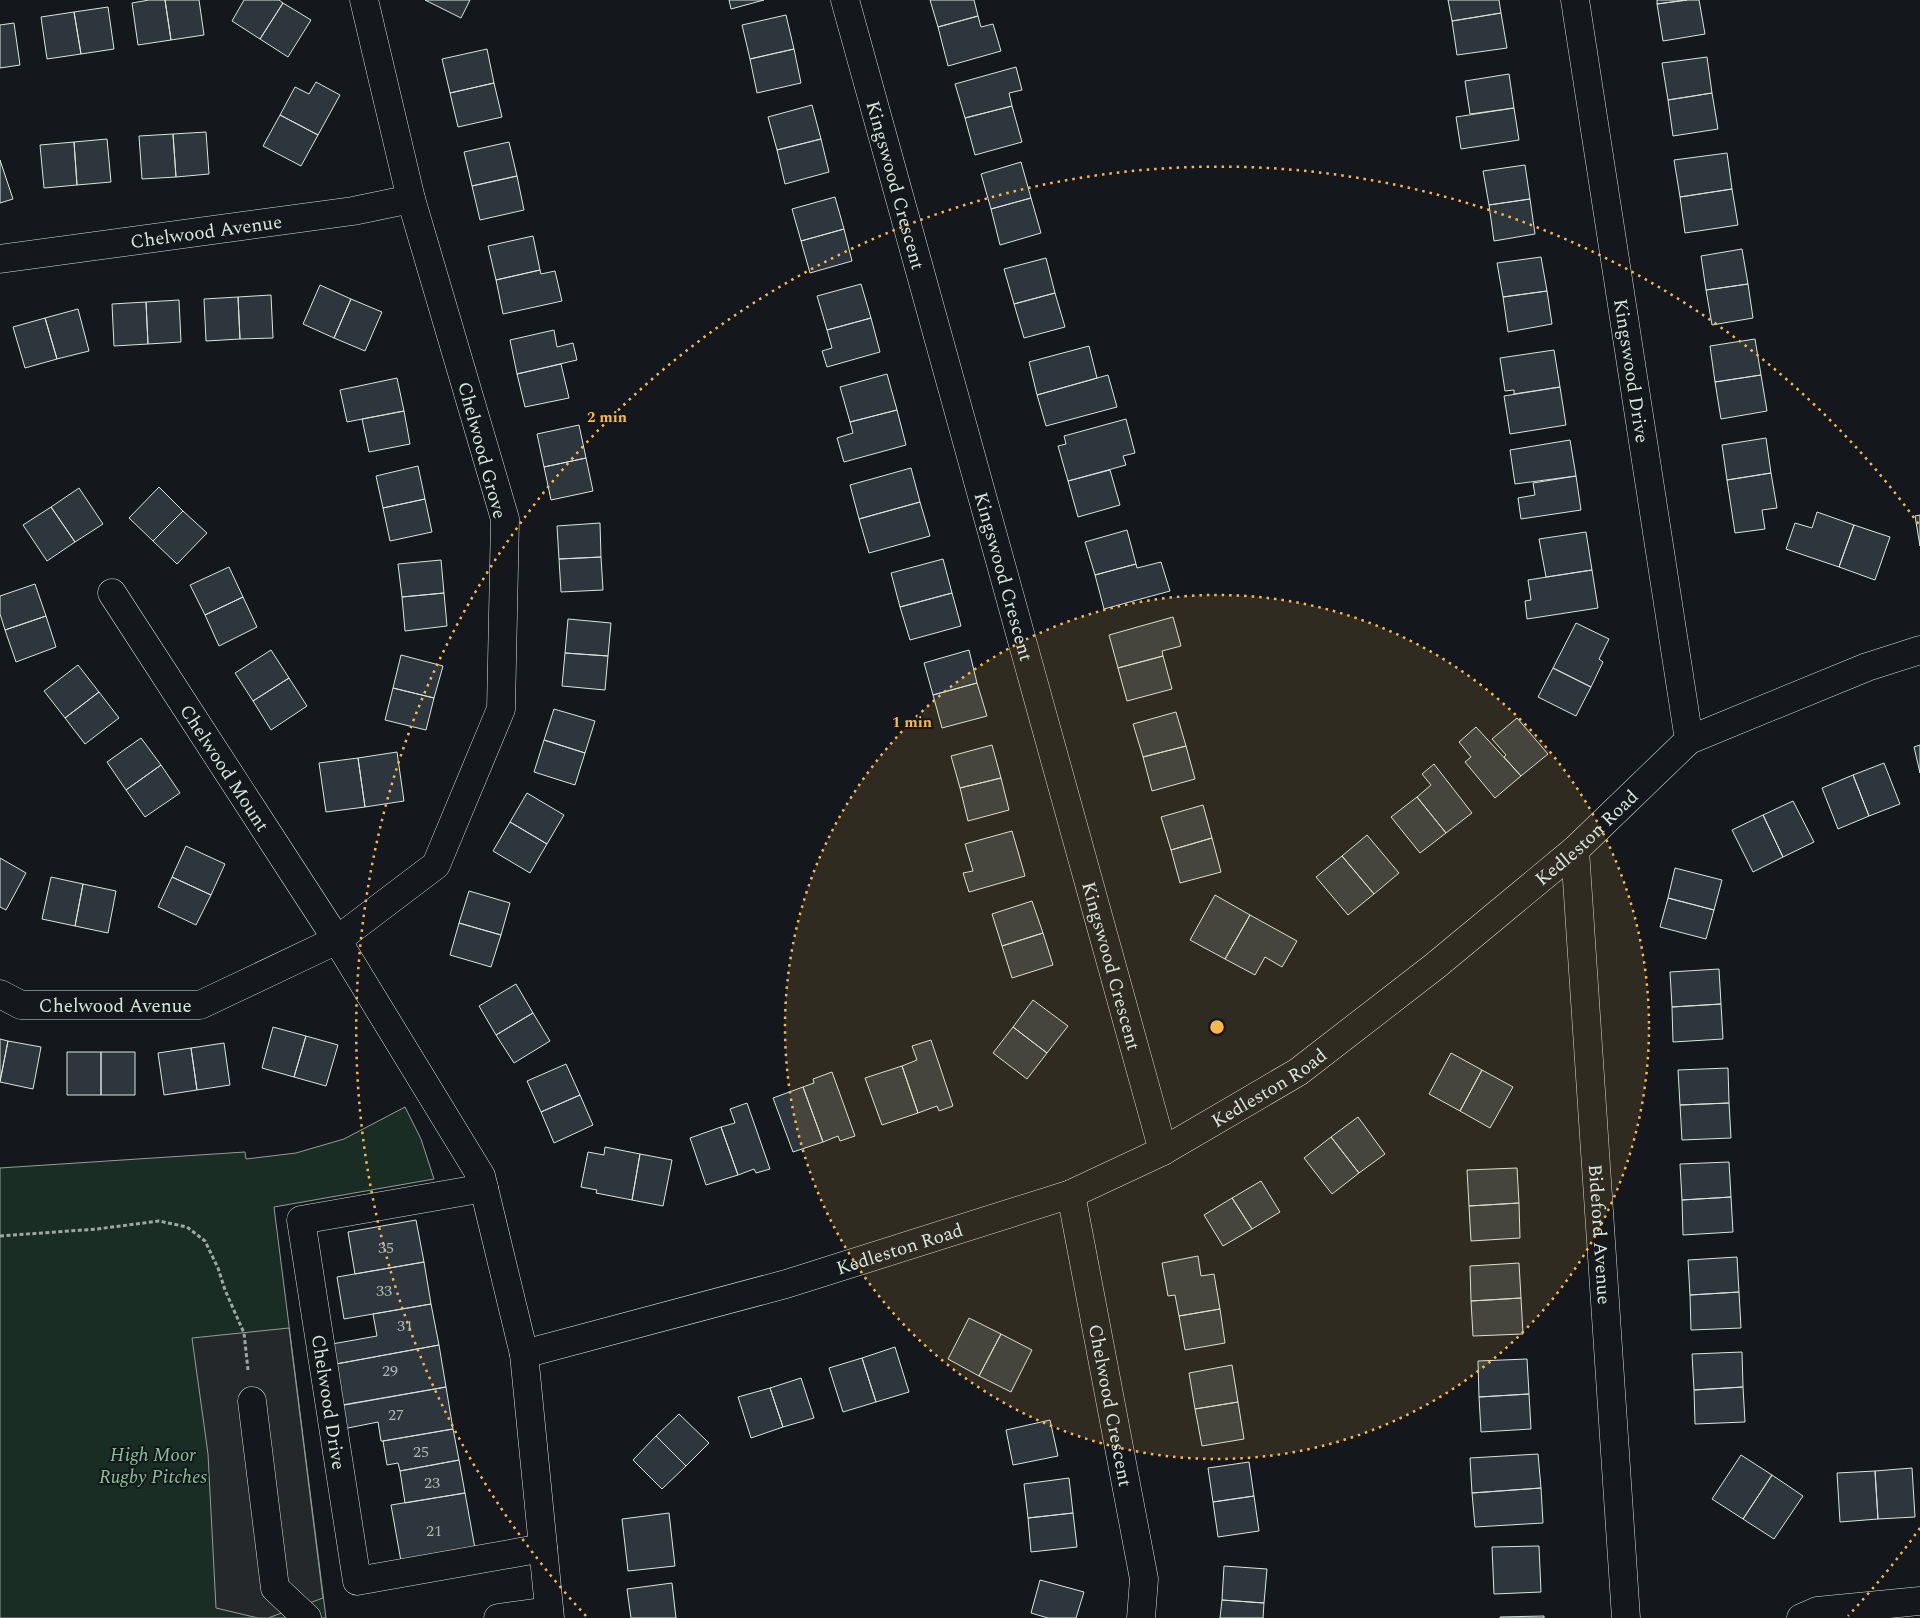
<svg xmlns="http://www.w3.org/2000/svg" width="1920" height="1618" font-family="Spectral,serif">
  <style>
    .green { fill: #1a2d24; stroke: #939e99 }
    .parking { fill: #24282b; stroke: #939e99 }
    .building { fill: #2c363c; stroke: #d8e6dc }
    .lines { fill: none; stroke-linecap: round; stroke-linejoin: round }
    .minor-casing { stroke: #d8e6dc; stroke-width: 29 }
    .path { stroke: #9da8a2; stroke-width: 3; stroke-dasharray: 4 2.5; stroke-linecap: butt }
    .minor { stroke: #14181c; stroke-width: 28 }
    .ring { fill: none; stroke: #ffb74d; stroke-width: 2.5; stroke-dasharray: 2.5 5 }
    .labels { text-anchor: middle; stroke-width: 4; stroke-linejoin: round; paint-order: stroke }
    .number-label { font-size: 16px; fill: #adbab4 }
    .street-label { font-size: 19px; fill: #d8e6dc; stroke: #14181c }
    .park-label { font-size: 19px; font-style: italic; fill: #8ac095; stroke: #14181c }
    .centre { fill: #ffb74d; stroke: #14181c; stroke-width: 2.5 }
    .ring-label { font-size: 15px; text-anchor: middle; font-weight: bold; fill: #ffb74d; stroke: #14181c; stroke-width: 4; stroke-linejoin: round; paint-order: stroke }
  </style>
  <rect width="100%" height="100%" fill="#14181c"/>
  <path class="green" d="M405,1107L421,1139L434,1179L274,1207L326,1618H0V1168L245,1152L246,1159L296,1153L344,1139Z"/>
  <path class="parking" d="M289,1328L323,1598L268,1618H258L216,1608L208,1454L192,1338Z"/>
  <path class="building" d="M149,0H165L171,40L138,45L132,3Z
    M165,0H199L204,35L171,40Z
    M244,0H279L283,3L260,39L232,21Z
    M425,0H470L461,18Z
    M729,0H764L731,9Z
    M930,0H974L978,16L938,27Z
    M1448,0H1499L1501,13L1452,21Z
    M1657,0H1687L1657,4Z
    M1687,0H1699L1705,34L1663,41L1657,4Z
    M283,3L311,20L288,57L260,39Z
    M108,7L114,49L81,54L74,12Z
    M74,12L81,54L47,59L41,17Z
    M1501,13L1507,48L1457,55L1452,21Z
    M786,15L794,49L750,59L742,25Z
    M978,16L981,27L993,24L1001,51L948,66L938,27Z
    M14,23L20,65L0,68V25Z
    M487,49L494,83L450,93L442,59Z
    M794,49L801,83L757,93L750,59Z
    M1707,57L1712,93L1668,100L1662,63Z
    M1016,67L1022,90L1009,93L1012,106L965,118L955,84Z
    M1509,74L1514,108L1470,114L1465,81Z
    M316,82L340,95L318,135L280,115L295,87L309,94Z
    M494,83L502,117L458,127L450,93Z
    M1712,93L1718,129L1673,136L1668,100Z
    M812,105L821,139L777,150L768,117Z
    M1012,106L1022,142L975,155L965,118Z
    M1514,108L1519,140L1461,149L1456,117Z
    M280,115L318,135L301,166L263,146Z
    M206,132L209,174L176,177L173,134Z
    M173,134L176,177L142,179L139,136Z
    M107,139L111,182L77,185L74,142Z
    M821,139L829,172L785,184L777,150Z
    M74,142L77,185L44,188L40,145Z
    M509,142L517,176L472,186L464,152Z
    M1727,153L1732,189L1680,197L1674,160Z
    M0,160L13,199L0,203Z
    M1021,162L1031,198L991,209L981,174Z
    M1525,165L1530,199L1489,205L1483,171Z
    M517,176L524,210L480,220L472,186Z
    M1732,189L1738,225L1685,233L1680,197Z
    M835,197L844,229L801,241L792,209Z
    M1031,198L1041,233L1000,245L991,209Z
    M1530,199L1535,234L1494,241L1489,205Z
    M844,229L852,261L810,273L801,241Z
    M533,236L540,270L496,280L488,246Z
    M1742,249L1748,284L1706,290L1701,256Z
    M1541,257L1547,291L1503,297L1497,263Z
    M1046,258L1055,293L1014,304L1004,269Z
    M540,270L541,274L555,271L562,301L503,314L496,280Z
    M861,284L871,318L827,330L817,296Z
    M1748,284L1753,318L1712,325L1706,290Z
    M320,285L351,299L334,338L303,324Z
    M1547,291L1552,324L1508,332L1503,297Z
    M1055,293L1065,327L1024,338L1014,304Z
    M271,295L273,338L240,339L238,297Z
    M238,297L240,339L206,341L204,299Z
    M351,299L382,312L365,351L334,338Z
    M179,300L181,342L148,344L146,302Z
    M146,302L148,344L114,346L112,304Z
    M78,309L89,351L57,359L45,318Z
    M45,318L57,359L25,368L13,327Z
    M871,318L880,352L827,367L822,351L832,348L827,330Z
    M554,330L557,347L573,343L577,360L517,374L510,340Z
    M1755,339L1761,375L1715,382L1710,346Z
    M1089,346L1097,378L1037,395L1029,362Z
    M1554,350L1560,387L1514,394V390L1505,391L1500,358Z
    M561,364L569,398L525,407L517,374Z
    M887,374L897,410L850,422L840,387Z
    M1108,375L1117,407L1046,426L1037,395Z
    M1761,375L1767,411L1721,419L1715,382Z
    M397,378L404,411L347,422L340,390Z
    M1560,387L1566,425L1510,434L1504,396Z
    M897,410L906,445L844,462L837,438L853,433L850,422Z
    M404,411L410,444L369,452L362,419Z
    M1126,419L1135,453L1123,456L1126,465L1068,481L1058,446L1066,444L1064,436Z
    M579,425L586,458L544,467L537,434Z
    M1766,438L1771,473L1727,480L1722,445Z
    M1570,440L1576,476L1515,484L1510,450Z
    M586,458L593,491L551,500L544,467Z
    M418,466L425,499L383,508L376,476Z
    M911,468L920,502L859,519L850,485Z
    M1110,470L1120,505L1078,517L1068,481Z
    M1771,473L1777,508L1762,510L1765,529L1735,533L1727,480Z
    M1576,476L1581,510L1521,519L1518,498L1535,495L1533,483Z
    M159,487L183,511L153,541L129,518Z
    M79,488L103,524L75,542L51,507Z
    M425,499L432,532L390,541L383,508Z
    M920,502L930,536L869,553L859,519Z
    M51,507L75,542L47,561L23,525Z
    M183,511L207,533L177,564L153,541Z
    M1817,512L1854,525L1839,567L1786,549L1795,523L1812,528Z
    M1920,515V546L1915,516Z
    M600,523L601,557L559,559L557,526Z
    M1854,525L1890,537L1875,580L1839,567Z
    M1127,530L1136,564L1095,575L1085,542Z
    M1586,532L1592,570L1546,577L1539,539Z
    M601,557L603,590L561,592L559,559Z
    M943,559L952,593L900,607L891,573Z
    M441,560L444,593L402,597L398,564Z
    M1161,562L1170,591L1104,609L1095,575L1136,564L1137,568Z
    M229,567L243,597L205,615L190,585Z
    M1592,570L1598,608L1527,619L1525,601L1531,600L1528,580Z
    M35,584L46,616L5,630L0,614V596Z
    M444,593L447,626L405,631L402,597Z
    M952,593L961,626L910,640L900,607Z
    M243,597L257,627L219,646L205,615Z
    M46,616L56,647L16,662L5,630Z
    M1173,617L1181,646L1162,651L1163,656L1118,668L1109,635Z
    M568,619L611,623L608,656L565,653Z
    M1576,623L1609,639L1599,659L1603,662L1591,687L1553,668Z
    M271,650L289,678L253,701L235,673Z
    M969,650L977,683L933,695L924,663Z
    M565,653L608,656L605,690L562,686Z
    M401,655L443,666L434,698L393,688Z
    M1163,656L1172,689L1127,701L1118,668Z
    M78,665L99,692L65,718L44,691Z
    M1553,668L1591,687L1576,716L1538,697Z
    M289,678L307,706L271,730L253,701Z
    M977,683L987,716L942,728L933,695Z
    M393,688L434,698L426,730L385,720Z
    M99,692L119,718L85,744L65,718Z
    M554,709L595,721L585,753L544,740Z
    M1176,712L1186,746L1143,757L1133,724Z
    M1517,718L1548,754L1521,776L1504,757L1506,755L1492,739Z
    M1476,727L1521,776L1495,798L1465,762L1471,757L1459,742Z
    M141,738L161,765L126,790L107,762Z
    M544,740L585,753L575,785L534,772Z
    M992,745L1001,778L960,788L951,756Z
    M1920,745V773L1914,747Z
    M1186,746L1195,779L1152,791L1143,757Z
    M397,752L404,801L365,807L358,758Z
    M358,758L365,807L326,812L319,763Z
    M1884,763L1900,804L1869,816L1853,775Z
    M1434,764L1472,813L1446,833L1417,797L1431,785L1422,774Z
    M161,765L180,793L145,817L126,790Z
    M1853,775L1869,816L1838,829L1822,788Z
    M1001,778L1009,810L968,821L960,788Z
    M527,793L564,815L547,844L510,822Z
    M1417,797L1446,833L1420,853L1391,817Z
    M1793,801L1814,842L1783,857L1763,815Z
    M1203,805L1212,838L1171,850L1161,817Z
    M1763,815L1783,857L1753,872L1732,830Z
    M510,822L547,844L530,873L493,851Z
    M1012,831L1025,876L969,892L963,873L973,871L965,844Z
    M1367,835L1399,873L1374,894L1342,856Z
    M1212,838L1221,872L1180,883L1171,850Z
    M186,846L225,864L211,895L172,877Z
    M1342,856L1374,894L1348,915L1316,877Z
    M0,858L26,873L6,910L0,907Z
    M1675,868L1722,880L1714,910L1668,898Z
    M51,877L83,884L75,926L42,919Z
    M172,877L211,895L196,925L158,907Z
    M83,884L116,891L108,933L75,926Z
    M469,891L510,903L501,935L459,923Z
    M1215,895L1250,915L1225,959L1190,940Z
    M1668,898L1714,910L1706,939L1660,927Z
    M1032,901L1043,933L1002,946L992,914Z
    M1250,915L1297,941L1282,967L1265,957L1255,975L1225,959Z
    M459,923L501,935L491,967L450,955Z
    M1043,933L1053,965L1012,978L1002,946Z
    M1719,969L1721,1004L1672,1007L1670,972Z
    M516,984L533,1013L496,1035L479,1006Z
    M1033,1000L1068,1026L1047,1053L1013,1027Z
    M1721,1004L1723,1039L1673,1042L1672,1007Z
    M533,1013L550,1041L514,1063L496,1035Z
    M273,1027L306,1036L294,1077L262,1068Z
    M1013,1027L1047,1053L1027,1079L993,1053Z
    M306,1036L338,1045L326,1086L294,1077Z
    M0,1039L8,1041L0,1081Z
    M931,1040L953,1106L939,1111L937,1106L918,1113L902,1066L917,1060L912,1046Z
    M8,1041L41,1047L33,1089L0,1082Z
    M224,1043L230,1085L197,1090L191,1048Z
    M191,1048L197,1090L164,1095L158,1053Z
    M67,1052H101V1095H67Z
    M101,1052H135V1095H101Z
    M1451,1053L1482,1070L1460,1111L1429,1094Z
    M566,1064L580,1095L541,1112L527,1081Z
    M902,1066L918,1113L882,1125L865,1078Z
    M1728,1068L1729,1103L1680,1105L1678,1070Z
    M1482,1070L1513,1087L1490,1128L1460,1111Z
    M832,1072L855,1136L840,1141L838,1136L823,1142L803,1087L814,1083L813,1079Z
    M803,1087L823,1142L793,1152L773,1098Z
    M580,1095L593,1125L554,1143L541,1112Z
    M747,1103L770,1169L756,1173L754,1169L738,1175L721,1127L735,1123L730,1109Z
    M1729,1103L1731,1138L1682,1140L1680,1105Z
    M1358,1117L1385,1154L1359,1173L1331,1137Z
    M721,1127L738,1175L706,1185L690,1138Z
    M1331,1137L1359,1173L1332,1194L1304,1158Z
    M605,1147L640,1154L632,1200L596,1193L597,1190L581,1187L588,1152L604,1155Z
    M640,1154L672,1160L663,1206L632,1200Z
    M1729,1162L1731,1197L1682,1200L1680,1164Z
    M1517,1168L1519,1203L1469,1206L1467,1170Z
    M1261,1181L1280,1212L1252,1229L1232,1198Z
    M1731,1197L1733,1232L1683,1235L1682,1200Z
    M1232,1198L1252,1229L1223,1246L1204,1215Z
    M1519,1203L1520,1238L1471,1241L1469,1206Z
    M416,1220L424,1262L355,1274L348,1232Z
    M1198,1256L1201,1276L1214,1274L1220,1309L1179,1316L1175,1295L1168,1296L1162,1263Z
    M1737,1257L1739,1292L1690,1295L1688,1260Z
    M424,1262L431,1304L344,1319L337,1277Z
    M1519,1263L1521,1298L1471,1301L1470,1266Z
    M1739,1292L1741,1328L1691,1330L1690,1295Z
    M1521,1298L1523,1334L1473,1336L1471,1301Z
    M431,1304L439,1345L336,1364L332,1344L377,1336L373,1314Z
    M1220,1309L1225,1343L1185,1350L1179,1316Z
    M969,1318L1001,1334L979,1376L948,1359Z
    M1001,1334L1032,1350L1011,1392L979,1376Z
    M439,1345L446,1387L342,1405L336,1364Z
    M895,1347L909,1392L876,1402L862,1358Z
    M1742,1352L1743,1387L1694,1390L1692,1354Z
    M862,1358L876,1402L843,1412L829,1368Z
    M1527,1359L1529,1394L1479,1397L1478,1361Z
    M1232,1365L1238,1402L1195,1409L1189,1373Z
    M801,1378L814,1418L783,1427L770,1388Z
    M446,1387L453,1429L383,1441H381L378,1422L343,1429L339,1406Z
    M1743,1387L1745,1422L1695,1424L1694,1390Z
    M770,1388L783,1427L751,1438L738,1397Z
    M1529,1394L1531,1429L1481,1432L1479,1397Z
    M1238,1402L1244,1439L1202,1446L1195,1409Z
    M679,1414L709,1443L686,1466L656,1436Z
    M1050,1420L1058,1456L1013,1465L1006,1430Z
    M453,1429L459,1460L400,1471L398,1463L387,1465L383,1441Z
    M656,1436L686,1466L662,1489L633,1460Z
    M1538,1454L1541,1488L1472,1493L1470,1458Z
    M1741,1455L1772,1475L1743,1519L1712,1499Z
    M459,1460L465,1493L405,1503L400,1471Z
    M1249,1462L1254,1496L1213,1502L1208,1468Z
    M1912,1468L1915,1517L1878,1519L1875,1471Z
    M1875,1471L1878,1519L1840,1522L1837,1473Z
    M1772,1475L1803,1496L1774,1539L1743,1519Z
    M1069,1478L1073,1513L1028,1518L1024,1484Z
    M1541,1488L1543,1523L1475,1527L1472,1493Z
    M465,1493L476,1554L402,1567L391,1505Z
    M1254,1496L1259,1531L1218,1537L1213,1502Z
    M669,1513L675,1566L628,1571L622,1519Z
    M1073,1513L1077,1547L1031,1552L1028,1518Z
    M1539,1546L1541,1592L1494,1594L1492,1547Z
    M1224,1566L1267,1569L1264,1603L1222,1600Z
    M1040,1580L1084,1592L1076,1618H1048L1031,1613Z
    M672,1583L676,1618H631L627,1589Z
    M1222,1600L1264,1603L1263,1618H1220Z
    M1544,1616V1618H1500V1617Z"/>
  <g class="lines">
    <g class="minor-casing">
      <g id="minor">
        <path id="s1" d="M845,0L1163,1151"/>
        <path id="s2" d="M1575,0L1689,740"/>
        <path id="s3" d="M0,259L353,211L411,199"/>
        <path id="s4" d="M112,593L337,940L481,1176L524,1354L550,1618"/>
        <path id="s5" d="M1575,850L1626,1618"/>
        <path id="s6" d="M0,994L21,1005H200L337,940L436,865L501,709L505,519L411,199L364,0"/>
        <path id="s7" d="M484,1188L301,1220L357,1581L543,1548"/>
        <path id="s8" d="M1071,1194L1144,1579L1141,1618"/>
        <path id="s9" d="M524,1354L786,1284L1071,1194L1163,1151L1298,1072L1435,966L1575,850L1689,740L1867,667L1920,650"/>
        <path d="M252,1401L275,1588L307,1618"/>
        <path d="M498,1618L549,1611"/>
        <path d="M1801,1618L1817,1611L1920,1601"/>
      </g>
    </g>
    <path class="path" d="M0,1236L97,1229L159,1221L187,1227L205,1241L218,1268L225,1290L244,1333L248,1370"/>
    <use href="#minor" class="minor"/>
  </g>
  <circle cx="1217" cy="1027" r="432" fill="#ffb74d" fill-opacity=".12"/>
  <g class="ring">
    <circle cx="1217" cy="1027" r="432"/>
    <path d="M1920 1528A863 863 0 0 1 1848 1616M586 1616A863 863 0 1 1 1920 526"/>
  </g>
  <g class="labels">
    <g class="number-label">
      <text x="386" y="1253">35</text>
      <text x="384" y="1296">33</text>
      <text x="405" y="1331">31</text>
      <text x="390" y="1376">29</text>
      <text x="396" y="1420">27</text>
      <text x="421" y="1457">25</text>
      <text x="432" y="1488">23</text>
      <text x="434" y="1536">21</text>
    </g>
    <g class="street-label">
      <text dy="7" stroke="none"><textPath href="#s1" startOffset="192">Kingswood Crescent</textPath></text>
      <text dy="7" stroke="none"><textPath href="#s3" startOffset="208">Chelwood Avenue</textPath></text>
      <text dy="7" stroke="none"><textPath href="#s2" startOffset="375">Kingswood Drive</textPath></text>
      <text transform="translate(483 450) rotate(75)" y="7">Chelwood Grove</text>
      <text dy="7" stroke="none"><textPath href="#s1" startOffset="598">Kingswood Crescent</textPath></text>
      <text dy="7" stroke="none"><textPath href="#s4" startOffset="208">Chelwood Mount</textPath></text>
      <text dy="7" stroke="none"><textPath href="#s9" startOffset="1200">Kedleston Road</textPath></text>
      <text dy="7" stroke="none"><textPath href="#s1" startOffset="1002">Kingswood Crescent</textPath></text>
      <text dy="7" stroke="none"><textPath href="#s6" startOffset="118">Chelwood Avenue</textPath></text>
      <text dy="7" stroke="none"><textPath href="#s9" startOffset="795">Kedleston Road</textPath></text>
      <text dy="7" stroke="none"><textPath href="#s5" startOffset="385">Bideford Avenue</textPath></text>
      <text dy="7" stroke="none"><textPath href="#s9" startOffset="390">Kedleston Road</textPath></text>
      <text dy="7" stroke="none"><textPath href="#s7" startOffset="370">Chelwood Drive</textPath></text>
      <text dy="7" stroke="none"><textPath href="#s8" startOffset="215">Chelwood Crescent</textPath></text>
    </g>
    <g class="park-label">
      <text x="153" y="1461">High Moor<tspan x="153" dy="22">Rugby Pitches</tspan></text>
    </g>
  </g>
  <circle cx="1217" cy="1027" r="8" class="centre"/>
  <g class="ring-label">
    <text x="607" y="422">2 min</text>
    <text x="912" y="727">1 min</text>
  </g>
</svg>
